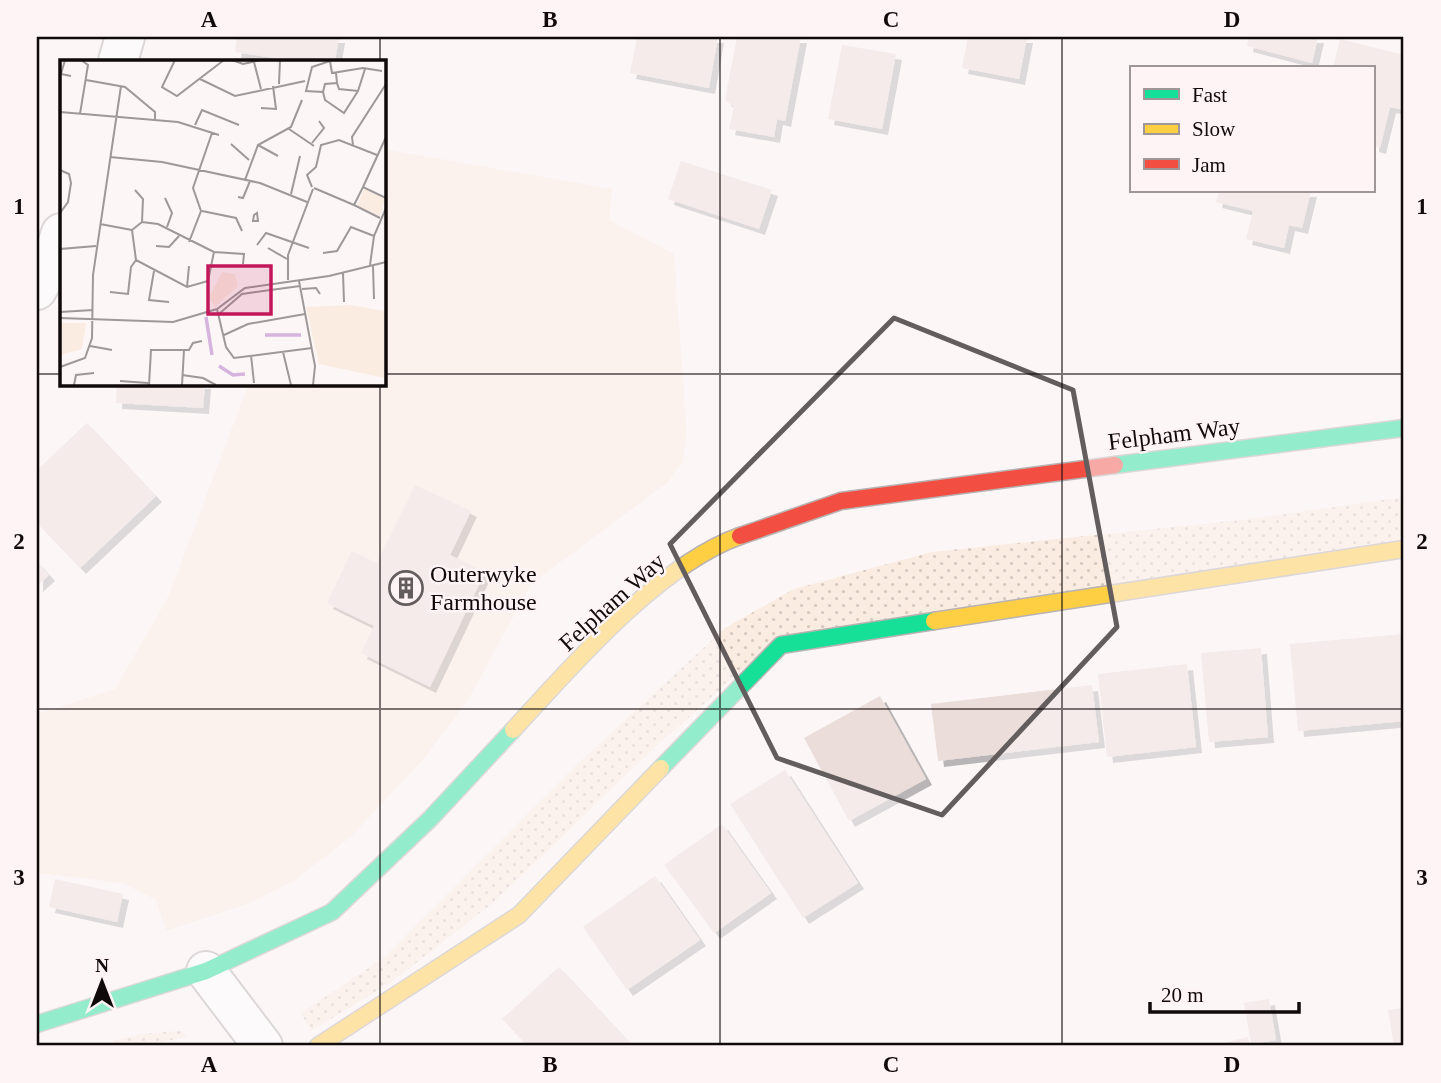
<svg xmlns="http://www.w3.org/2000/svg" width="1441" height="1083" font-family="'Times New Roman',serif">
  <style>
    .grass { fill: url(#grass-dots) }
    .garden { fill: #fbece1 }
    .building { fill: #ebddd9; filter: url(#shadow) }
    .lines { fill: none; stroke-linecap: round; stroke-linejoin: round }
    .street-casing { stroke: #b8b2b2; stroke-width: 42 }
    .fast-casing { stroke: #b8b2b2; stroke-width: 19 }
    .slow-casing { stroke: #b8b2b2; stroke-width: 19 }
    .jam-casing { stroke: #b8b2b2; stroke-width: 19 }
    .street { stroke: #fffefe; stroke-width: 38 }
    .fast { stroke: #16e098; stroke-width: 16 }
    .slow { stroke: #ffcf43; stroke-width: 16 }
    .jam { stroke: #f24e42; stroke-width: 16 }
    .marked { fill: none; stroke: #635d5d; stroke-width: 5; stroke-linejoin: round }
    .grid { fill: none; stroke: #110a0a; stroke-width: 2; stroke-opacity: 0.55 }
    .labels { text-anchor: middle; stroke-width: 5; stroke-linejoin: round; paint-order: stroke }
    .street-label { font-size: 24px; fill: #110a0a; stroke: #fef4f5 }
    .poi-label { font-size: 24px; fill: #110a0a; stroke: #fef4f5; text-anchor: start }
    .inset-river { fill: none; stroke: #d5b5dd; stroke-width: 3.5 }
    .inset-road { fill: none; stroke: #9e9898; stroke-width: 2 }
    .view { fill: #c2185b; fill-opacity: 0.15; stroke: #c2185b; stroke-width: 3.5 }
    .inset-edge { fill: none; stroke: #110a0a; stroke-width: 3.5 }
    .neatline { fill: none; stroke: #110a0a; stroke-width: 2.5 }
    .grid-label { font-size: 23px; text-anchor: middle; font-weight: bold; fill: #110a0a }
  </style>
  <defs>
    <pattern id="grass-dots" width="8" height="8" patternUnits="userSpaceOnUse" patternTransform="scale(1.75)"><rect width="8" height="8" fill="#fbece1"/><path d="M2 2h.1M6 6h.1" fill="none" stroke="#d6c9c0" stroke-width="1.8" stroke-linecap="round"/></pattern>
    <filter id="shadow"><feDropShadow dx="6" dy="6" stdDeviation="0" flood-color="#0004"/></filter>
  </defs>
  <rect width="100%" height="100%" fill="#fcf6f7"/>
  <path class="grass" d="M1404,497V543L779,637L650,752L494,902L393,981L311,1031L301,1013L382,959L570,771L725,628L794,589L932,552L1251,519Z
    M181,1031L187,1036L148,1046H96L140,1034Z"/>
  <path class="garden" d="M383,149L612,189L609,220L674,254L687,435L682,463L668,482L531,584L467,702L425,757L352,836L293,881L250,903L166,931L156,900L123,883L37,873V714L115,689L168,597L249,383H383Z"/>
  <path class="building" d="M237,37H339L335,61H293L235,52Z
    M637,37H718L709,88L630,73Z
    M737,37H801L785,121L777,119L774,137L729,129L734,107L725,100Z
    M968,37H1027L1019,79L962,68Z
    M1249,37H1318L1312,63L1247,46Z
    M1340,39L1404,55V110L1390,107L1380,148L1373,146V68H1333Z
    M842,45L896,54L882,129L828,119Z
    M681,161L772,190L759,229L668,199Z
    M1219,191H1311L1302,228L1289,225L1284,248L1246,239L1253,211L1216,202Z
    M117,383H205L203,408L116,403Z
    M87,423L156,496L80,568L37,523V470Z
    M415,485L471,511L450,555L485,572L430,687L361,653L374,626L327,603L352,551L377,563Z
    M37,561L49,575L37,586Z
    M1404,634V721L1298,731L1290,644Z
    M1261,648L1268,737L1209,742L1201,653Z
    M1187,664L1196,747L1107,757L1098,674Z
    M1092,685L1099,742L938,761L931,704Z
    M880,696L926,779L849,821L804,738Z
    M785,770L858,883L803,918L730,804Z
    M722,824L771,893L714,933L664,865Z
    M655,876L700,940L627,990L583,927Z
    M55,879L123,894L117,922L49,907Z
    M559,967L633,1046H528L502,1019Z
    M1269,999L1276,1040L1251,1044L1244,1003Z
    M1404,1008V1046H1394L1388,1010Z
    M1248,1037L1250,1046H1215V1045Z"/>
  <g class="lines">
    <g class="street-casing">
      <path id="street" d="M118,61L125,37
        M37,290L49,268L61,233
        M206,971L263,1046"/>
    </g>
    <g class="fast-casing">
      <path id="fast" d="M1115,465L1404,428
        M661,768L781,645L934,621
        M37,1024L206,971L332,912L430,819L513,730"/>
    </g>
    <g class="slow-casing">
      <path id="slow" d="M934,621L1404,549
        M513,730C571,667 658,565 740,536
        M318,1046L519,915L661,768"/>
    </g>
    <g class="jam-casing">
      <path id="jam" d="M740,536L841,501L1115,465"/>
    </g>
    <use href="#street" class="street"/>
    <use href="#fast" class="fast"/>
    <use href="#slow" class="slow"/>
    <use href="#jam" class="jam"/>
  </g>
  <path d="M0 0H1441V1083H0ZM894,318L1073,390L1117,627L942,815L777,758L670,544Z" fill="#fcf6f7" fill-opacity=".55" fill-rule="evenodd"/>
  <path class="marked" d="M894,318L1073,390L1117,627L942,815L777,758L670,544Z"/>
  <path class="grid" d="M380,37V61M720,37V1046M1062,37V1046M37,374H61M383,374H1404M380,383V1046M37,709H1404"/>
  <defs>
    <g id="building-ring" transform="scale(1.75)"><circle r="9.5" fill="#fef4f5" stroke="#635d5d" stroke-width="1.5"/><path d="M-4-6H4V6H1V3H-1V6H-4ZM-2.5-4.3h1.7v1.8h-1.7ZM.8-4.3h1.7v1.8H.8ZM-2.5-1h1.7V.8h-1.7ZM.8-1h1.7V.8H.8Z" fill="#635d5d"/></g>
  </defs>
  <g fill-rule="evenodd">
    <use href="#building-ring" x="406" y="588"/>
  </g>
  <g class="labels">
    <g class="street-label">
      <text transform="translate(1174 434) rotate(-7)" y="8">Felpham Way</text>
      <text transform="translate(612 602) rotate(-42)" y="8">Felpham Way</text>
    </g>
    <g class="poi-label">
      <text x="430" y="582">Outerwyke<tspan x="430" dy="28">Farmhouse</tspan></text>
    </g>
  </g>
  <g transform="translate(60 60)">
    <rect width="326" height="326" fill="#fcf6f7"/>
    <path d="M304,129L325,139L320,156L297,146Z" fill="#fbece1"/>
    <path d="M325,244V318L259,304L246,247L290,245L325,251Z" fill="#fbece1"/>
    <path d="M162,212L175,214L178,226L155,247L149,238ZM277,254L279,287L263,288L261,255ZM0,263H26L22,289L0,295ZM282,266L299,267L296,297L280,296ZM302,268L322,270L318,303L299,301Z" fill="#fbece1"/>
    <path class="inset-river" d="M146,257L152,295M205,275H241M159,306L173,315L185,314"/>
    <path class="inset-road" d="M5,0L1,14L11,16M115,0L102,27L117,36L164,0M172,0L183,4L201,0M270,1L252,7L246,31L263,32L265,40L284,53L298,31M270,1L272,13L303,8L322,11M194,2L201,29M140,19L175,36L245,21M26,20L65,27L95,52V59M277,23L279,29L298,31L305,9M219,24L220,0M263,32L265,24L277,23L276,13M201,48L216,49L213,26M0,52L118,62L159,75M20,54L28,5L21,0M135,65L142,50L179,65M229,69L254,86M252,83L264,68L259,61M171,84L189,100M198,85L218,96M293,85L292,77L326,24M50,97L102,102L200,123L247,142M0,110L9,114L11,123L8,142L0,153M185,120L198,85L231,67L242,40M252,127L247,115L256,107L261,85L279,80L317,95M303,127L326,77M254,128L294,145M75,130L83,139L82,162M231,134L240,96M178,137L183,138L190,121M105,138L112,153L107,167M142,151L176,158L182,171M197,153L198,161H193L194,155ZM320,158L294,145L303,127L326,138M40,164L72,170M72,170L76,200L127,227L148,221L154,192M72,170L82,162L98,164L154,192M129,182L141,151L133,128L152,73M197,185L206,173L249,188M96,186L109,187L119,176M208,188L227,199M0,189L36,186M154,192L184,194L183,204M263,193L277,191L291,167L314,176M310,205L314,176L326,148M313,206L314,239M94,211L89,240L109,242M283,213L284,242M228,220V195L253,129M239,221L255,306L253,325M127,227L129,206M242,229L256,228L260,234M50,232L68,234L71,207L76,200M157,249L166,287L174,298L252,288M0,252L33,250M160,253L182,234L240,226M0,258L113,262L157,249L185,228L269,216L326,202M164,275L188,264L245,254M30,286L52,290M223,292L231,325M191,295L194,323M0,307L25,298L32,278L33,215L61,26M122,315L143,318L156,325M60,321L88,323M14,325L16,315L34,313M89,325L91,290H129L133,283L142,281M122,325L124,290"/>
    <path class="view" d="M148,206H211V254H148Z"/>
    <rect width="326" height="326" class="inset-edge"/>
  </g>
  <rect width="1441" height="1083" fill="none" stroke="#fef4f5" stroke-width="77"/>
  <rect x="1130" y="66" width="245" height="126" fill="#fef4f5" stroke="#9f9697" stroke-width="2"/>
  <rect x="1144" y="89" width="35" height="10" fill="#16e098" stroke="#9f9697" stroke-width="2"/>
  <text x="1192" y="102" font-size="21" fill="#110a0a">Fast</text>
  <rect x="1144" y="124" width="35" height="10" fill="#ffcf43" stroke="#9f9697" stroke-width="2"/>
  <text x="1192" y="136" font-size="21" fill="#110a0a">Slow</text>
  <rect x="1144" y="159" width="35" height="10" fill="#f24e42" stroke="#9f9697" stroke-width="2"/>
  <text x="1192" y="172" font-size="21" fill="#110a0a">Jam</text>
  <g transform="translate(102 982)" stroke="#fef4f5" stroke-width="5" paint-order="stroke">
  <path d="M0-5L12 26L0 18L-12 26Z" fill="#110a0a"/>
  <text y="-10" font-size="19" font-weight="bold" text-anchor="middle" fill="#110a0a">N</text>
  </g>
  <path d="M1150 1002v10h149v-10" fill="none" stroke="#110a0a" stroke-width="3.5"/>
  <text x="1161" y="1002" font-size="21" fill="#110a0a" stroke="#fef4f5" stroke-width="5" paint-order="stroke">20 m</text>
  <rect x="38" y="38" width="1364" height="1006" class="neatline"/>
  <g class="grid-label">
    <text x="209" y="27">A</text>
    <text x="550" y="27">B</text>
    <text x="891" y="27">C</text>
    <text x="1232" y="27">D</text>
    <text x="19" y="214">1</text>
    <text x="1422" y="214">1</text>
    <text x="19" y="549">2</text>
    <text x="1422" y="549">2</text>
    <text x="19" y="885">3</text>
    <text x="1422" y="885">3</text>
    <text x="209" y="1072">A</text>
    <text x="550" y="1072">B</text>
    <text x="891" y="1072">C</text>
    <text x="1232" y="1072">D</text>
  </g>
</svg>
